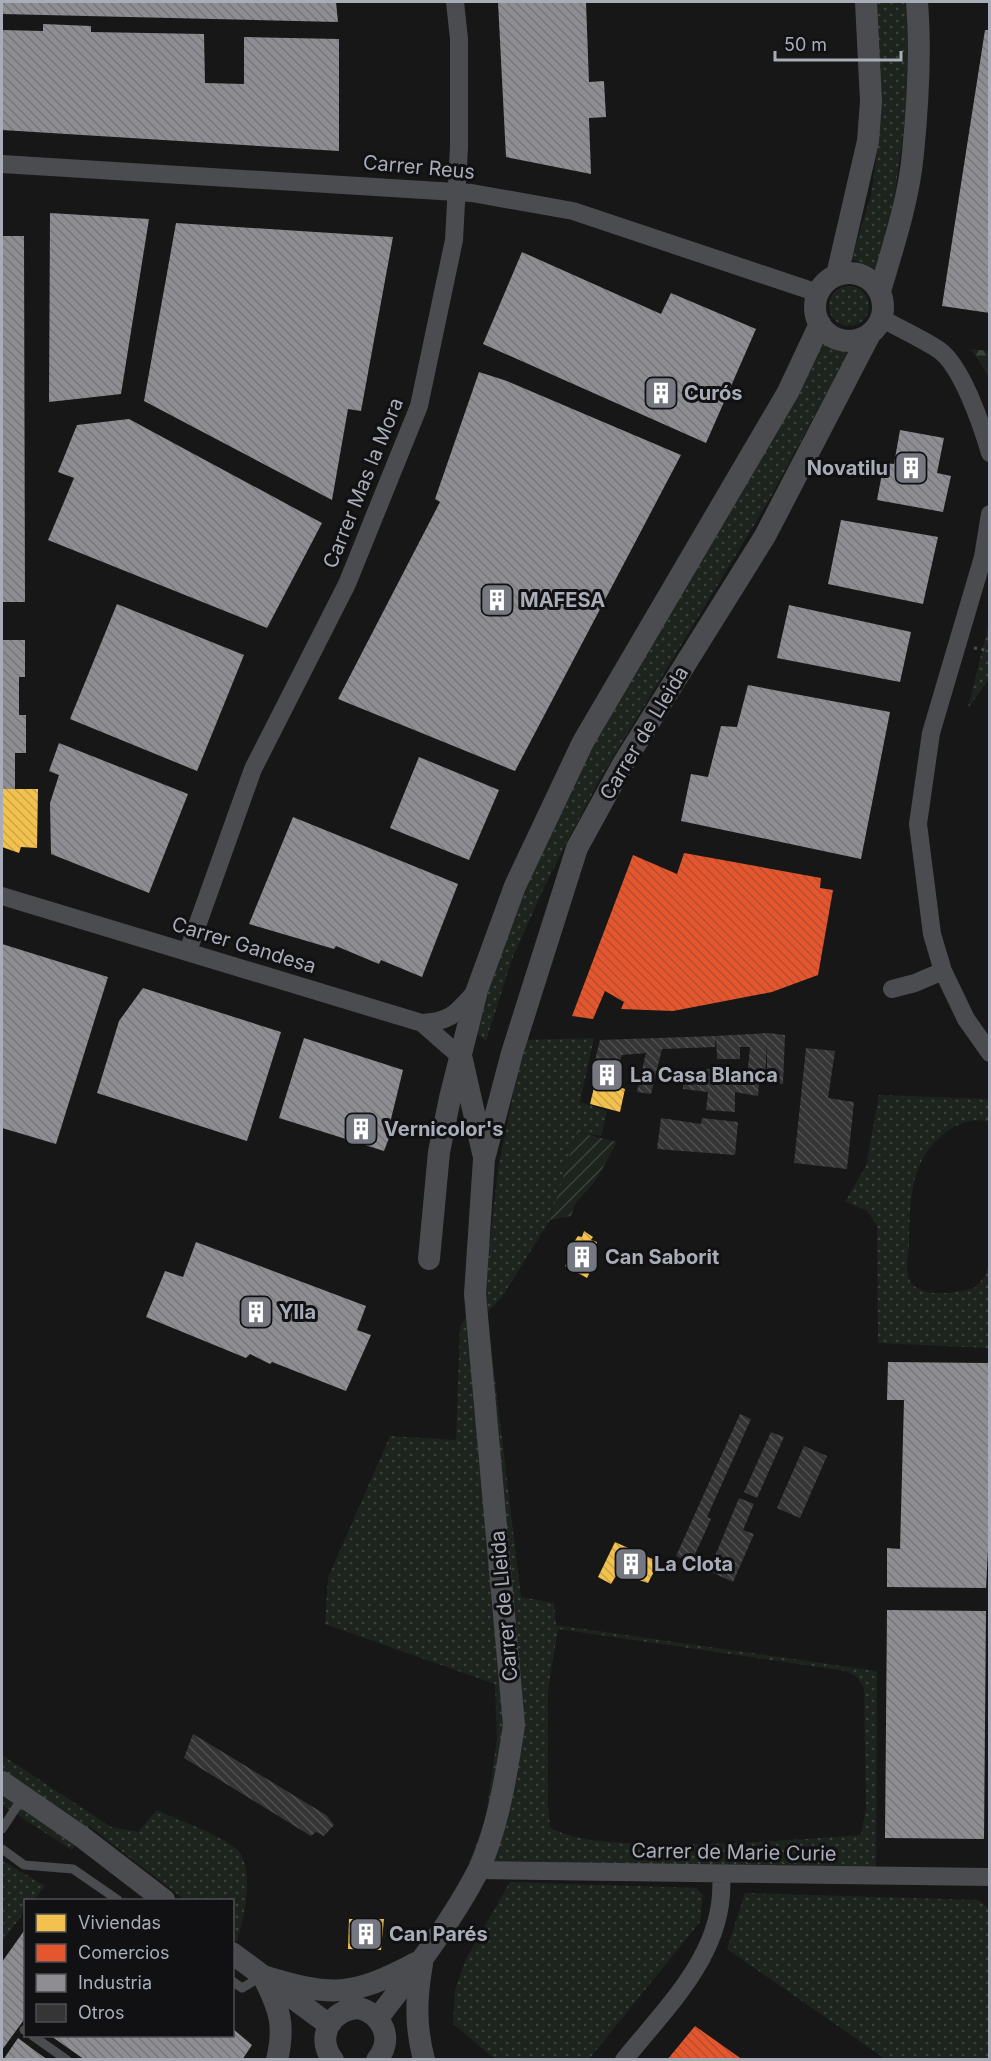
<svg xmlns="http://www.w3.org/2000/svg" width="991" height="2061" font-family="Inter,sans-serif">
  <style>
    .grass { fill: url(#grass-dots); fill-rule: evenodd }
    .forest { fill: url(#forest-firs) }
    .garden { fill: url(#garden-furrows) }
    .homes { fill: url(#homes-back-hatch) }
    .shops { fill: url(#shops-back-hatch) }
    .industry { fill: url(#industry-back-hatch) }
    .building { fill: url(#building-back-hatch) }
    .lines { fill: none; stroke-linecap: round; stroke-linejoin: round }
    .path { stroke: #4d4e52; stroke-width: 3; stroke-dasharray: 3 4.5; stroke-linecap: butt }
    .service { stroke: #4b4c50; stroke-width: 9 }
    .minor { stroke: #4b4c50; stroke-width: 18 }
    .tertiary { stroke: #4b4c50; stroke-width: 22 }
    .labels { text-anchor: middle; stroke-width: 6; stroke-linejoin: round; paint-order: stroke }
    .street-label { font-size: 20px; fill: #a8adb8; stroke: #111113 }
    .poi-label { font-size: 20px; font-weight: bold; fill: #a8adb8; stroke: #111113; text-anchor: start }
  </style>
  <defs>
    <pattern id="grass-dots" width="8" height="8" patternUnits="userSpaceOnUse" patternTransform="scale(1.5)"><rect width="8" height="8" fill="#1d241e"/><path d="M2 2h.1M6 6h.1" fill="none" stroke="#3b413d" stroke-width="1.8" stroke-linecap="round"/></pattern>
    <pattern id="forest-firs" width="22" height="20" patternUnits="userSpaceOnUse" patternTransform="scale(1.5)"><rect width="22" height="20" fill="#1d241e"/><path d="M5 1l3.5 6h-7zM16 11l3.5 6h-7z" fill="#3b413d"/></pattern>
    <pattern id="garden-furrows" width="10" height="10" patternUnits="userSpaceOnUse" patternTransform="scale(1.5)"><rect width="10" height="10" fill="#1d241e"/><path d="M-1 1l2-2M0 10L10 0M9 11l2-2" fill="none" stroke="#3b413d"/></pattern>
    <pattern id="homes-back-hatch" width="6" height="6" patternUnits="userSpaceOnUse" patternTransform="scale(1.5)"><rect width="6" height="6" fill="#f2c14e"/><path d="M-1 5l2 2M0 0l6 6M5-1l2 2" fill="none" stroke="#cca549"/></pattern>
    <pattern id="shops-back-hatch" width="6" height="6" patternUnits="userSpaceOnUse" patternTransform="scale(1.5)"><rect width="6" height="6" fill="#e4572e"/><path d="M-1 5l2 2M0 0l6 6M5-1l2 2" fill="none" stroke="#b84e30"/></pattern>
    <pattern id="industry-back-hatch" width="6" height="6" patternUnits="userSpaceOnUse" patternTransform="scale(1.5)"><rect width="6" height="6" fill="#8d8d92"/><path d="M-1 5l2 2M0 0l6 6M5-1l2 2" fill="none" stroke="#76777b"/></pattern>
    <pattern id="building-back-hatch" width="6" height="6" patternUnits="userSpaceOnUse" patternTransform="scale(1.5)"><rect width="6" height="6" fill="#353536"/><path d="M-1 5l2 2M0 0l6 6M5-1l2 2" fill="none" stroke="#4f5051"/></pattern>
  </defs>
  <rect width="100%" height="100%" fill="#171717"/>
  <path class="grass" d="M876,2H905L907,11V109L891,219L876,269L851,259L871,196L879,138Z
    M829 306a20 20 0 1 1 40 0a20 20 0 1 1-40 0Z
    M820,341L841,351L850,350L768,502L601,777L549,877L512,959L486,1041L475,1032L488,979L566,791Z
    M989,623V679L968,708Z
    M594,1038L580,1102L607,1111L601,1136L577,1132L550,1220L502,1297L487,1313L521,1597L554,1603L556,1625L877,1671L876,1870L469,1862L485,1822L497,1739L495,1684L325,1624L328,1578L390,1436L456,1440L460,1327L485,1286L498,1169L524,1040ZM558,1629L846,1671L857,1677L864,1688L866,1808L861,1835C802,1839 593,1858 550,1827L548,1806V1690Z
    M879,1095L989,1099V1122C974,1117 959,1123 946,1132C909,1159 910,1203 909,1245C908,1256 904,1277 913,1285C927,1298 959,1293 976,1287L985,1276L989,1261V1348L878,1343L877,1225L866,1210L845,1202L866,1166Z
    M2,1755L111,1827L138,1832L157,1810C182,1822 212,1831 234,1847C257,1863 244,1919 237,1941L233,1937L232,1900H185L89,1826L72,1850L2,1805Z
    M2,1860L45,1886L34,1900H26L25,1911L2,1942Z
    M510,1882L696,1888L703,1895L700,1922L589,2059H495L453,2024L455,1990L466,1959Z
    M745,1893L979,1900L989,1909V2059L884,2058L727,1949Z"/>
  <path class="forest" d="M971,349L989,351V377Z"/>
  <path class="garden" d="M577,1132L617,1142L596,1180L575,1204L571,1216L550,1220Z"/>
  <path class="homes" d="M2,789H38L37,848L21,847L19,853L2,847Z
    M601,1059L620,1063L616,1086L625,1089L620,1112L590,1104Z
    M584,1231L593,1237L591,1240L597,1242L592,1263L594,1264L587,1278L565,1266L574,1250L571,1248L574,1242L578,1236L582,1237Z
    M615,1542L659,1562L648,1583L636,1579L639,1573L622,1566L611,1584L598,1577Z
    M349,1919H384L381,1950L348,1949Z"/>
  <path class="shops" d="M684,853L821,878L820,888L833,890L818,975L772,992L673,1011L621,1009L624,1002L605,991L593,1019L572,1016L633,855L677,874Z
    M695,2026L743,2060H667Z"/>
  <path class="industry" d="M2,2H336L338,22L2,14Z
    M498,2H586L589,82L604,81L606,117L589,118L591,174L506,157Z
    M43,24L91,26V32L204,34L205,83L244,84V37L339,39V151L2,130V30L43,31Z
    M985,30H990V313L942,306Z
    M50,213L149,219L121,394L49,402Z
    M176,223L393,237L361,411L348,409L332,500L144,401Z
    M2,236H24L25,602H2Z
    M522,252L661,314L671,293L756,329L706,443L483,344Z
    M479,372L507,381L681,455L515,771L338,699L440,502L435,499Z
    M129,419L322,523L267,628L48,540L74,478L58,472L77,425Z
    M900,430L944,438L937,473L951,476L943,512L877,500L884,463L894,464Z
    M841,520L938,537L923,604L828,584Z
    M117,604L244,655L197,771L70,719Z
    M789,605L911,632L900,682L777,658Z
    M2,640H25V677H19V715H26V753H15V789H2Z
    M748,685L890,712L861,859L681,821L691,774L708,777L721,726L737,727Z
    M59,743L188,794L149,893L51,854L50,803L59,775L49,771Z
    M419,757L499,790L469,860L390,828Z
    M293,817L458,884L422,977L381,960L379,964L336,946L334,949L249,924Z
    M2,944L108,977L56,1144L2,1128Z
    M143,988L281,1032L247,1141L97,1093L119,1021Z
    M304,1038L403,1070L390,1123L394,1125L384,1151L279,1118Z
    M196,1242L366,1306L357,1330L371,1335L346,1391L272,1362L270,1364L250,1354L246,1358L146,1317L165,1271L183,1277Z
    M888,1362L988,1363L990,1513L986,1588L887,1587V1548L900,1549L904,1400H887Z
    M887,1610L986,1611L984,1839L885,1838Z
    M26,1928V2017L2,2050V1962Z
    M232,2028L252,2045L242,2060H85L51,2036H232Z
    M18,2038L34,2050L48,2060H3Z"/>
  <path class="building" d="M768,1033L785,1035L783,1084L767,1082V1042L765,1082H759L758,1096L735,1092V1112L706,1110L708,1092L683,1089V1076H706V1069L733,1071V1079H747L750,1047H740V1059H717L716,1036Z
    M716,1036L715,1047L662,1049L651,1094L637,1092L646,1053L622,1055L619,1063L595,1060L600,1040Z
    M806,1048L835,1051L828,1098L854,1102L847,1169L794,1163Z
    M661,1118L701,1124L702,1118L738,1122L735,1155L657,1149Z
    M740,1414L751,1419L707,1517L711,1519L691,1563L676,1556Z
    M771,1432L784,1437L757,1498L744,1492Z
    M804,1446L827,1456L800,1518L777,1508Z
    M739,1498L754,1504L743,1530L754,1534L733,1582L709,1571Z
    M193,1734L326,1815L334,1825L324,1836L316,1832L311,1836L184,1758Z"/>
  <g class="lines">
    <path class="path" d="M974,648L990,651"/>
    <path class="service" d="M2,1829L23,1797
      M2,1849L24,1865L73,1869L118,1900
      M232,1981L242,1988L261,1977
      M24,2030H26
      M33,2036L67,2060"/>
    <path class="minor" d="M2,164L472,193L573,211L818,293
      M881,318C900,329 921,338 939,350C962,366 982,426 990,453
      M990,514L983,557L931,733L918,824L932,934L943,971L966,1019L990,1053
      M2,896L422,1023L462,1058
      M188,951L253,769L347,584L419,406L454,240L459,147V39L455,2
      M892,989L915,983L943,971
      M422,1023C452,1022 458,1011 477,990
      M478,1870L990,1877
      M624,2060C668,2005 727,1951 721,1875"/>
    <path class="tertiary" d="M815 307a34 34 0 1 1 68 0a34 34 0 1 1-68 0Z
      M837,275L868,141L871,101L866,2
      M880,291C893,247 909,199 913,153C918,103 921,51 917,2
      M462,1060L483,1153
      M429,1259L439,1152L450,1098L477,990L515,886L583,742L788,392L820,324
      M2,1782L82,1837L164,1900
      M232,1953L328,2024
      M422,1964C416,1999 415,2025 424,2060
      M263,1976C331,1997 352,1997 416,1963
      M265,1980C280,2010 285,2026 277,2060
      M378,2018C413,1972 451,1923 478,1871C498,1829 507,1771 514,1725L475,1294L484,1159L512,1053L577,848L623,764L765,536L870,334
      M333,2060C315,2037 331,2009 359,2008C383,2015 394,2039 377,2060"/>
  </g>
  <defs>
    <g id="building-square" transform="scale(1.725)"><rect x="-9" y="-9" width="18" height="18" rx="4" fill="#757880" stroke="#111113"/><path d="M-4-6H4V6H1V3H-1V6H-4ZM-2.5-4.3h1.7v1.8h-1.7ZM.8-4.3h1.7v1.8H.8ZM-2.5-1h1.7V.8h-1.7ZM.8-1h1.7V.8H.8Z" fill="#fff"/></g>
  </defs>
  <g fill-rule="evenodd">
    <use href="#building-square" x="661" y="393"/>
    <use href="#building-square" x="911" y="468"/>
    <use href="#building-square" x="497" y="600"/>
    <use href="#building-square" x="607" y="1075"/>
    <use href="#building-square" x="361" y="1129"/>
    <use href="#building-square" x="582" y="1257"/>
    <use href="#building-square" x="256" y="1312"/>
    <use href="#building-square" x="631" y="1564"/>
    <use href="#building-square" x="366" y="1934"/>
  </g>
  <g class="labels">
    <g class="street-label">
      <text transform="translate(419 167) rotate(5)" y="7">Carrer Reus</text>
      <text transform="translate(363 483) rotate(-68)" y="7">Carrer Mas la Mora</text>
      <text transform="translate(644 733) rotate(-59)" y="7">Carrer de Lleida</text>
      <text transform="translate(244 945) rotate(17)" y="7">Carrer Gandesa</text>
      <text transform="translate(504 1606) rotate(-95)" y="7">Carrer de Lleida</text>
      <text transform="translate(734 1852) rotate(1)" y="7">Carrer de Marie Curie</text>
    </g>
    <g class="poi-label">
      <text x="684" y="400">Curós</text>
      <text x="888" y="475" text-anchor="end">Novatilu</text>
      <text x="520" y="607">MAFESA</text>
      <text x="630" y="1082">La Casa Blanca</text>
      <text x="384" y="1136">Vernicolor's</text>
      <text x="605" y="1264">Can Saborit</text>
      <text x="279" y="1319">Ylla</text>
      <text x="654" y="1571">La Clota</text>
      <text x="389" y="1941">Can Parés</text>
    </g>
  </g>
  <rect width="991" height="2061" fill="none" stroke="#a8adb8" stroke-width="6"/>
  <rect x="24" y="1899" width="210" height="138" fill="#111113" stroke="#4d4f55" stroke-width="1.5"/>
  <rect x="36" y="1914" width="30" height="18" fill="#f2c14e" stroke="#4d4f55" stroke-width="1.5"/>
  <text x="78" y="1929" font-size="18" fill="#a8adb8">Viviendas</text>
  <rect x="36" y="1944" width="30" height="18" fill="#e4572e" stroke="#4d4f55" stroke-width="1.5"/>
  <text x="78" y="1959" font-size="18" fill="#a8adb8">Comercios</text>
  <rect x="36" y="1974" width="30" height="18" fill="#8d8d92" stroke="#4d4f55" stroke-width="1.5"/>
  <text x="78" y="1989" font-size="18" fill="#a8adb8">Industria</text>
  <rect x="36" y="2004" width="30" height="18" fill="#353536" stroke="#4d4f55" stroke-width="1.5"/>
  <text x="78" y="2019" font-size="18" fill="#a8adb8">Otros</text>
  <path d="M775 51v9h126v-9" fill="none" stroke="#a8adb8" stroke-width="3"/>
  <text x="784" y="51" font-size="18" fill="#a8adb8" stroke="#111113" stroke-width="4.5" paint-order="stroke">50 m</text>
</svg>
